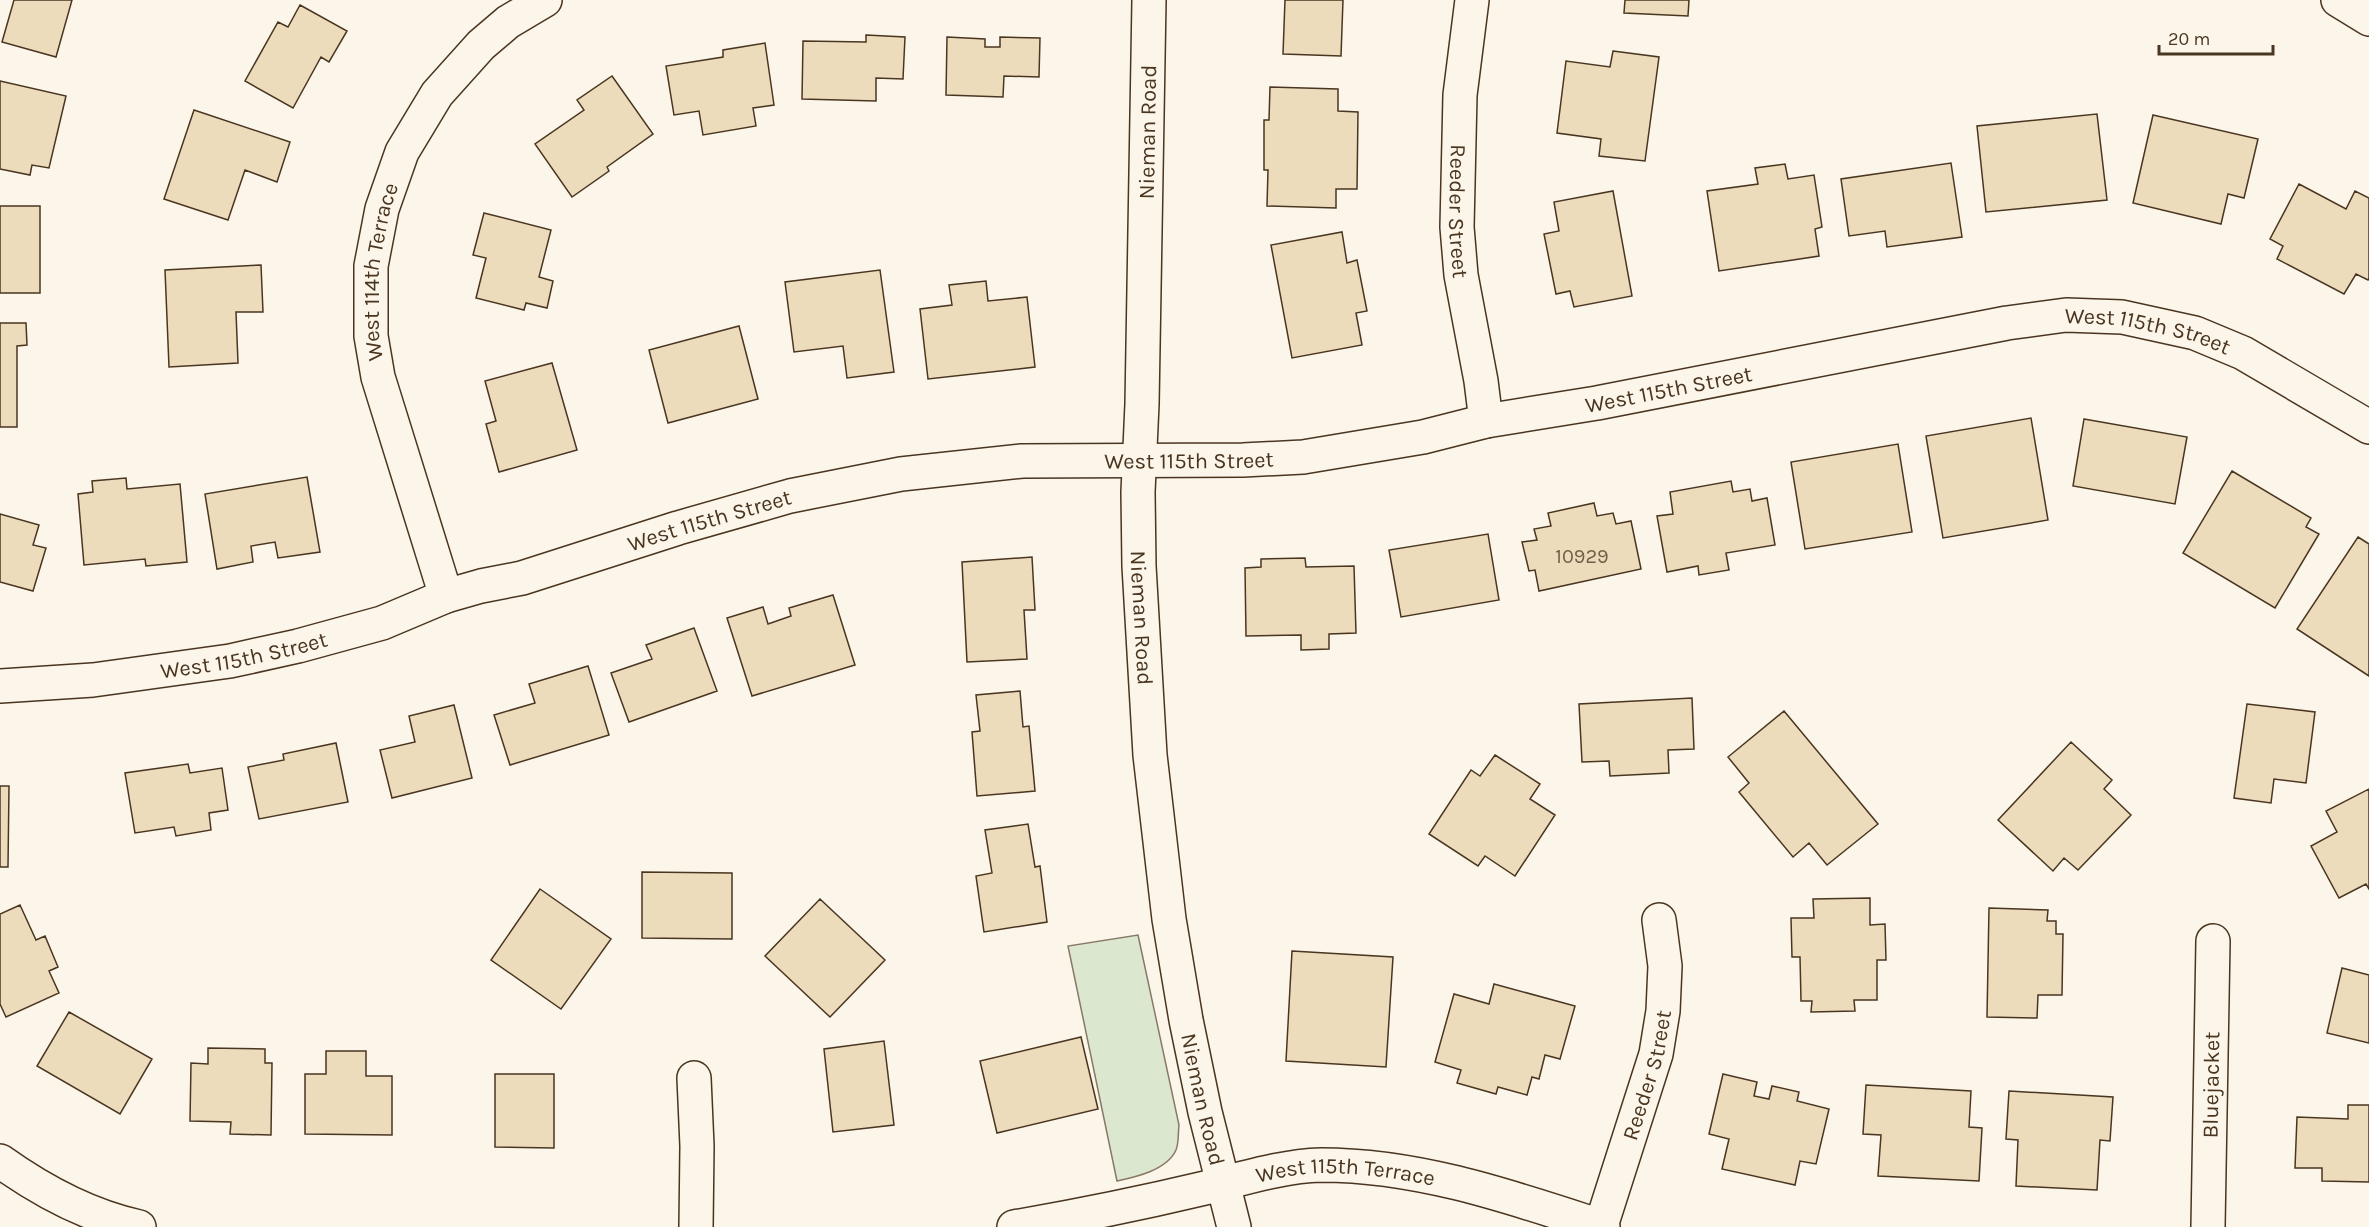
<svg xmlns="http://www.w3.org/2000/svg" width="2369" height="1227" font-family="Karla,sans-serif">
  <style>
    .green { fill: #dce7d0; stroke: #887966; stroke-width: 1.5 }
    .building { fill: #ecdcbc; stroke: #4a3520; stroke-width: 1.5 }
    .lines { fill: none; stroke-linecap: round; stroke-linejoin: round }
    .minor-casing { stroke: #4a3520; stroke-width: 36 }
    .minor { stroke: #fbf6e9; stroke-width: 33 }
    .labels { text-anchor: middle; stroke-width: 4.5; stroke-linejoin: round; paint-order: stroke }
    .number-label { font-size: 20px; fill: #725f47 }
    .street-label { font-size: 22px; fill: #4a3520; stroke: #fbf6e9 }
  </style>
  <rect width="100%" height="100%" fill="#fbf6e9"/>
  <path class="green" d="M1138,935L1179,1125C1178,1132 1179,1143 1176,1150C1167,1170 1136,1177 1117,1181L1068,946Z"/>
  <path class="building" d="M14,0H72L56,57L2,42Z
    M1285,0H1343L1341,56L1283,54Z
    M1625,0H1689L1688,16L1624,13Z
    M300,5L347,31L329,62L321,57L293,108L245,81L278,22L288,27Z
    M866,35L905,37L903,79L876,78V101L802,99L803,41L866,42Z
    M947,37L985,39V47H1000V37L1040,38L1039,77L1004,76L1003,97L946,95Z
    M765,43L774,105L753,108L756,126L703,135L699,111L674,115L666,66L723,57V50Z
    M1613,51L1659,57L1645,161L1599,156L1601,139L1557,133L1566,61L1610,67Z
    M612,76L653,134L607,167L609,171L572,197L535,144L584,110L577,100Z
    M0,81L66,96L49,168L32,165L30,175L0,169Z
    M1270,87L1338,89V111L1358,112L1357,189H1336V208L1267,206L1268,170H1264V120H1269Z
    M194,110L290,142L277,182L245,170L228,220L164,199Z
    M2097,114L2107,200L1986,212L1977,126Z
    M2153,115L2258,139L2244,198L2228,194L2221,224L2133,203Z
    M1951,163L1962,237L1887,247L1885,231L1849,236L1841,179Z
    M1785,164L1788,179L1814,175L1822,227L1815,229L1819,256L1719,271L1707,191L1758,184L1755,168Z
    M2299,184L2346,209L2355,191L2369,198V278L2368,280L2356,274L2344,294L2277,259L2283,246L2270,239Z
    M1613,191L1632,296L1574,307L1570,291L1556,294L1544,234L1559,231L1554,202Z
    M0,206H40V293H0Z
    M484,213L551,230L539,277L553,281L547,308L526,303L524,310L476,298L486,258L473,255Z
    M1342,232L1347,263L1357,260L1367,311L1356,313L1362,345L1292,358L1271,245Z
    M261,265L263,312H236L238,363L169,367L165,270Z
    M880,270L894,372L847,378L843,346L794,352L785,282Z
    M986,281L988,301L1027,297L1035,367L928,379L920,309L952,305L949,285Z
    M0,323H26L27,345L17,346V427H0Z
    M739,326L758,399L668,423L649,350Z
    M552,363L577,450L499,472L486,424L496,421L485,381Z
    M2031,418L2048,520L1943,538L1926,436Z
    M2084,419L2187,437L2175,504L2073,486Z
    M1898,444L1912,532L1805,549L1791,462Z
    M2232,471L2311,518L2306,527L2319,534L2275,608L2183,553Z
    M307,477L320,552L278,558L275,542L251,546L253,562L217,569L205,494Z
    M126,478L127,489L180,484L187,562L146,566L145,559L84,565L78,494L93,492L92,481Z
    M1731,481L1733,492L1750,489L1752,501L1767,498L1775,545L1726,553L1729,570L1699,575L1698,566L1667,572L1657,516L1673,514L1670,492Z
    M1594,503L1597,516L1613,513L1616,524L1631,521L1641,569L1539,591L1535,570L1529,571L1522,542L1537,540L1534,529L1551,526L1548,513Z
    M0,514L39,525L33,545L46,548L33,591L0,582Z
    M1488,534L1499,600L1401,617L1389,550Z
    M2358,537L2369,544V676L2297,629Z
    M1032,557L1035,610H1024L1027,659L967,662L962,562Z
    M1305,558L1306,567L1354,566L1356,633L1329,634V649L1301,650V635L1246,636L1245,568L1261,567V559Z
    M833,595L855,665L752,696L727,618L763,607L768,624L791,616L789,608Z
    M694,628L717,691L629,722L611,673L652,659L646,645Z
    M588,666L609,735L510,765L494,715L535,703L529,684Z
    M1020,691L1023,727L1029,726L1035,791L977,796L972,732L980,731L976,695Z
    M1692,698L1694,749L1668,750L1669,773L1610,776L1609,761L1582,762L1579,704Z
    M2247,704L2315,712L2306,783L2274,779L2271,803L2234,798Z
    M454,705L472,778L392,798L380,750L415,742L409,716Z
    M1784,711L1878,824L1827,865L1809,843L1793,857L1739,792L1749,783L1728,757Z
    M2071,742L2112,780L2104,789L2131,815L2078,870L2064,858L2053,871L1998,820Z
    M336,743L348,802L259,819L248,767L284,760L283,754Z
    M1495,755L1540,784L1530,799L1555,815L1515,876L1485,856L1478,866L1429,834L1471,770L1480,776Z
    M188,764L190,773L222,768L228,810L209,813L211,830L176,836L174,827L135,833L125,773Z
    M0,786H9L8,867H0Z
    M2369,789V889L2366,884L2339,898L2311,846L2337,832L2326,811Z
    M1028,824L1035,867L1040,866L1047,922L984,932L976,876L992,873L985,830Z
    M642,872L732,873V939L642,938Z
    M540,889L611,939L561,1009L491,960Z
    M1870,898V925L1885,924L1886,960H1877V1000H1854L1855,1011L1811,1012L1812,1001H1801L1800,957H1792L1791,918H1814L1813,899Z
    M820,899L885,960L830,1017L765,956Z
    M20,905L36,940L45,936L58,967L49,971L59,993L6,1017L0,1004V914Z
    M1989,908L2048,910L2047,921H2056V934H2063L2062,995H2038L2037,1018L1987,1017Z
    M1292,951L1393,957L1386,1067L1286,1061Z
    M2342,968L2369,975V1043L2327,1033Z
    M1494,984L1575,1006L1560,1059L1545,1055L1539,1079L1532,1077L1527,1095L1498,1087L1496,1094L1457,1083L1461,1070L1435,1062L1454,994L1489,1004Z
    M69,1012L152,1059L120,1114L37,1066Z
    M1081,1037L1098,1109L997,1133L980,1061Z
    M884,1041L894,1125L833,1132L824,1049Z
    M208,1048L265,1049V1063H272L271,1135L230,1134L231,1122L190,1121L191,1063L208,1064Z
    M326,1051H366V1076H392V1135L305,1134V1074H326Z
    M495,1074H554V1148L495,1147Z
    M1723,1074L1757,1082L1754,1096L1769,1099L1772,1086L1799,1092L1797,1101L1829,1109L1816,1164L1800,1161L1795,1185L1722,1169L1729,1139L1709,1134Z
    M1866,1085L1971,1091L1969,1127L1982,1128L1979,1181L1878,1176L1881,1135L1863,1134Z
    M2009,1091L2113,1097L2110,1141L2100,1140L2097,1190L2016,1186L2018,1140L2006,1139Z
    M2348,1105H2369V1182L2322,1181V1168H2295L2297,1117L2348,1119Z"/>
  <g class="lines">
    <g class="minor-casing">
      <g id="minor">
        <path id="s1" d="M1149,0L1142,404L1138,492L1139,566L1150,755L1169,919L1186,1020L1205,1112L1234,1227"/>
        <path id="s2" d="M1472,0L1460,95L1457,227L1461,275L1481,381L1486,421"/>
        <path d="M2338,0L2369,19"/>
        <path id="s3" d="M446,596L378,377L371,336V266L382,209L402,152L437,94L481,45L508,22L545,0"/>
        <path id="s4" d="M0,686L93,680L230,661L298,646L382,623L446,596L481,586L522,578L678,528L790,496L901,474L1022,461L1243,460L1303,457L1423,437L1486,421L1597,403L2007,323L2066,315L2122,317L2195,333L2243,353L2369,427"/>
        <path d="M694,1078L697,1146L696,1227"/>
        <path d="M0,1161C42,1191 88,1216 139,1227"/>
        <path id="s5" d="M1601,1226L1656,1054L1663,1011L1665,966L1659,920"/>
        <path id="s6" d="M1014,1227C1078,1216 1142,1203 1205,1188C1242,1179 1282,1166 1321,1165C1419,1165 1511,1197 1603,1227"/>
        <path id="s7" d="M2208,1227L2213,941"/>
      </g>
    </g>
    <use href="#minor" class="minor"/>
  </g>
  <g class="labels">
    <g class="number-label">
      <text x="1582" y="563">10929</text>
    </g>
    <g class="street-label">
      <text transform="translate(1147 132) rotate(-89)" y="8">Nieman Road</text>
      <text dy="8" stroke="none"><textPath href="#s2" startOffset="212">Reeder Street</textPath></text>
      <text dy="8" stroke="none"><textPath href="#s3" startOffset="336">West 114th Terrace</textPath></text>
      <text dy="8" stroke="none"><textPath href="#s4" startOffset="2192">West 115th Street</textPath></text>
      <text dy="8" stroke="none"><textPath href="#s4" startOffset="1704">West 115th Street</textPath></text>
      <text dy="8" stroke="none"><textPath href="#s4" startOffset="1218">West 115th Street</textPath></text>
      <text dy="8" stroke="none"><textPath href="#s4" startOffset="732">West 115th Street</textPath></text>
      <text dy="8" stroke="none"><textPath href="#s1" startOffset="618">Nieman Road</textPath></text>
      <text dy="8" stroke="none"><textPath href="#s4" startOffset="246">West 115th Street</textPath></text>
      <text dy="8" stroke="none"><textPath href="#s5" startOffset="158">Reeder Street</textPath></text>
      <text dy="8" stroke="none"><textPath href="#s7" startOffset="142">Bluejacket</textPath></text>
      <text dy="8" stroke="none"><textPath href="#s1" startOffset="1104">Nieman Road</textPath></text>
      <text dy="8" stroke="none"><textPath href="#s6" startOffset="338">West 115th Terrace</textPath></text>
    </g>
  </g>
  <path d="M2159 45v9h114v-9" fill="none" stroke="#4a3520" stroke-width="3"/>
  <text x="2168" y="45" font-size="18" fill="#4a3520" stroke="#fbf6e9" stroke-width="4.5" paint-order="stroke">20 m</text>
</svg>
